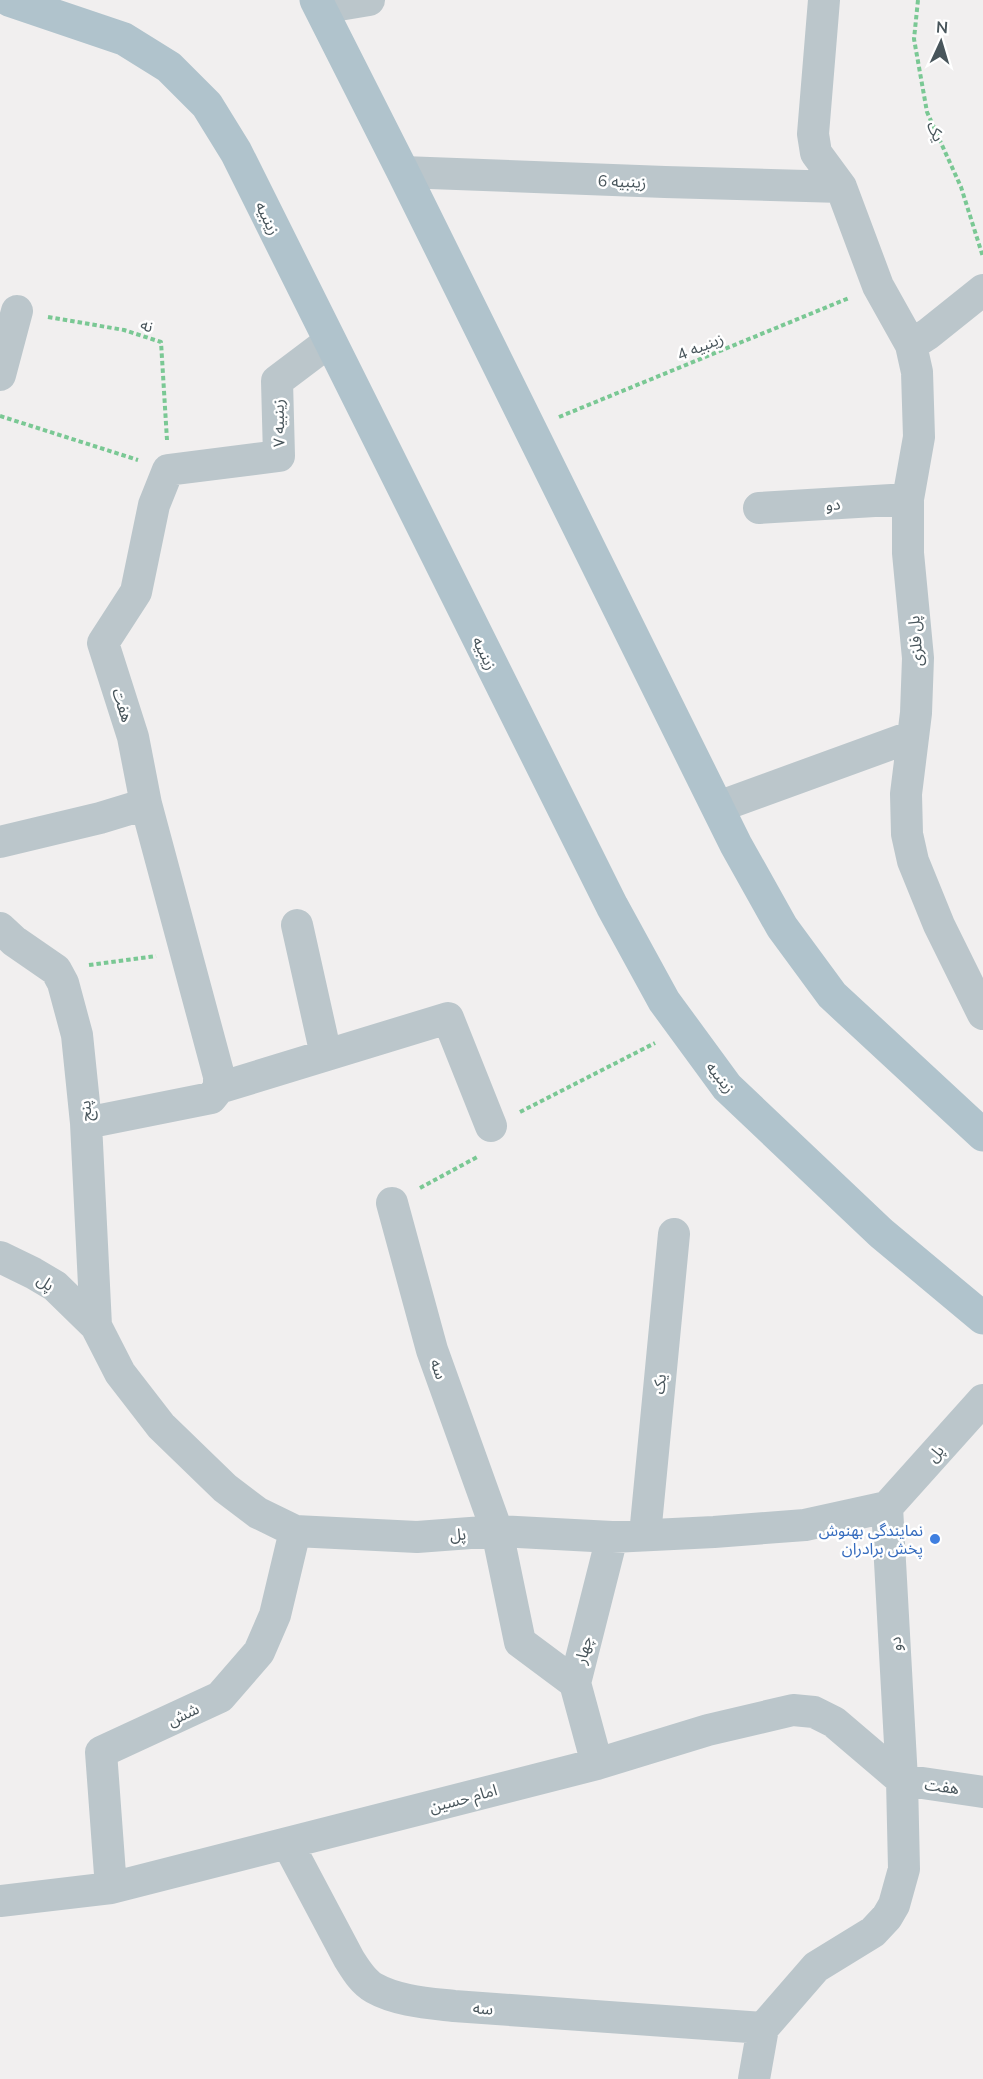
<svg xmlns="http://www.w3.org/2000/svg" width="983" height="2079" font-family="'Nunito Sans','Noto Sans Arabic',sans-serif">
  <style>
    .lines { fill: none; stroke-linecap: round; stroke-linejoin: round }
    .path { stroke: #7ac894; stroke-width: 4; stroke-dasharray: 4.5 3; stroke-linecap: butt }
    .minor { stroke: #bbc6cb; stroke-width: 32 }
    .major { stroke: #b0c3cc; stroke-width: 33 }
    .shop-dot { fill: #3f7fe0; stroke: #fff; stroke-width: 2 }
    .labels { text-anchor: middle; stroke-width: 5; stroke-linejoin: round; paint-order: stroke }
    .street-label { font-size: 16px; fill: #48555b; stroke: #fff }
    .shop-label { font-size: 16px; fill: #366cbe; stroke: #fff; text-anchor: end }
  </style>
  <rect width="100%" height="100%" fill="#f1efef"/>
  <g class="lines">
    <path class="path" d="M918,0L914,39L927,112L961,187L983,257
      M48,317L124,330L161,342L167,440
      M0,416L138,460
      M559,417L849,298
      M89,965L156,956
      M520,1112L655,1043
      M420,1188L479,1156"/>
    <path class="minor" d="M824,0L813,134L816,153L841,187L878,286L911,345
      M321,8L369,0
      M403,172L665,182L841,187
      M983,290L928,334L911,345L917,372L919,437L908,499V553L918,658L916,713L906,794L907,834L913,861L939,925L983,1014
      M0,375L17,311
      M759,508L908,499
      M146,804L219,1076V1088
      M718,807L913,736
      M0,842L100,818L146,804L133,737L103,643L136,592L154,505L168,470L279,456L277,381L330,341
      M297,925L326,1055
      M0,928L14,941L56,970L63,983L77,1035L86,1123L96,1326
      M86,1123L211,1098L219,1088L448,1018L491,1126
      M392,1203L432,1350L497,1531L520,1642L575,1683
      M0,1257L33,1273L55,1286L96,1326L120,1373L161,1426L225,1488L258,1513L295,1531L417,1537L497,1531L612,1537L714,1532L805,1525L887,1507L983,1400
      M645,1535L674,1234
      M597,1764L575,1683L612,1537
      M288,1844L349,1959C356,1970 363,1982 374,1988C397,2001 428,2003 454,2006L763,2028
      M111,1888L101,1752L220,1697L259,1652L275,1615L295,1531
      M0,1901L111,1888L597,1764L708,1730L793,1710L814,1712L834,1722L902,1780L983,1792
      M754,2079L763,2028L816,1967L873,1932L887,1917L894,1905L904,1869L902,1780L887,1507"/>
    <path class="major" d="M9,0L124,39L169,67L207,105L236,152L612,906L664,1001L727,1087L881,1233L983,1318
      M316,0L403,172L736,845L782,927L832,995L983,1135"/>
  </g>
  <circle class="shop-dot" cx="935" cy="1539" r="6"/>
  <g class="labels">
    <g class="street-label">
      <text transform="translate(936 131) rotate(66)" y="6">یک</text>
      <text transform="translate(622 181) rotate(2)" y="6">زینبیه 6</text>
      <text transform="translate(268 218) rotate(64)" y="6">زینبیه</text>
      <text transform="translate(147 325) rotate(19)" y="6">نه</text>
      <text transform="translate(700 346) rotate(-22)" y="6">زینبیه 4</text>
      <text transform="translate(278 423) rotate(-91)" y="6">زینبیه ۷</text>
      <text transform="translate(833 504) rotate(-4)" y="6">دو</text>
      <text transform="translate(915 641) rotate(-94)" y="6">پل فلزی</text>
      <text transform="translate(485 653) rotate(64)" y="6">زینبیه</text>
      <text transform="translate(123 705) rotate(72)" y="6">هفت</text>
      <text transform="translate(721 1077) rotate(51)" y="6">زینبیه</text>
      <text transform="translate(85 1111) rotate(-96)" y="6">پنج</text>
      <text transform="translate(46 1282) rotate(34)" y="6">پل</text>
      <text transform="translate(439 1369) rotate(70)" y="6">سه</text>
      <text transform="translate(659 1384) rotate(-84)" y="6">یک</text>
      <text transform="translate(935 1453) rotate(-49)" y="6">پل</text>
      <text transform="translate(458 1534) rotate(-4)" y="6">پل</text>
      <text transform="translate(895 1644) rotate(-93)" y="6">دو</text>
      <text transform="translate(583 1650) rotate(-76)" y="6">چهار</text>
      <text transform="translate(183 1714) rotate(-25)" y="6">شش</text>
      <text transform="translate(942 1786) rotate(7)" y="6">هفت</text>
      <text transform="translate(463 1798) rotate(-15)" y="6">امام حسین</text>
      <text transform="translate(483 2008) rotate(4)" y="6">سه</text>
    </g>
    <g class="shop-label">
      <text x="923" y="1536">نمایندگی بهنوش<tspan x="923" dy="18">پخش برادران</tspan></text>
    </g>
  </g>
  <g transform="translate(941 42) rotate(4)" stroke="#ffffff" stroke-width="4.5" paint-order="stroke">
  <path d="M0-4.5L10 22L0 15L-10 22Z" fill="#48555b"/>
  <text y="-9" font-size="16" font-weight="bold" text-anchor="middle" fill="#48555b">N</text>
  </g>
</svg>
